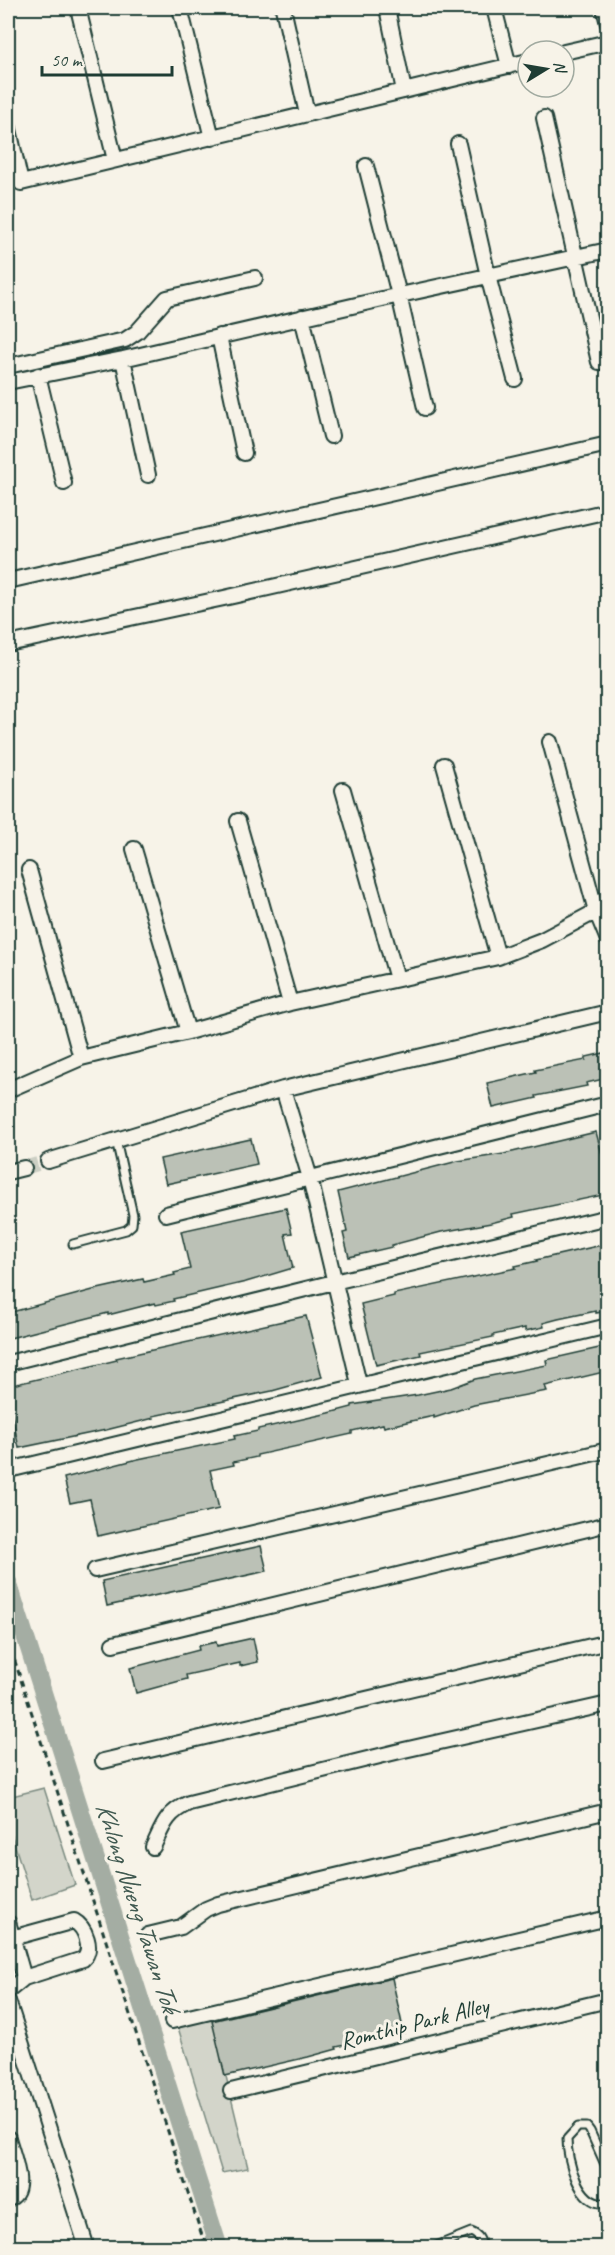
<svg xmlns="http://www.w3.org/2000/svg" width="615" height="2255" font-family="Caveat,sans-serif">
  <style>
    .green { fill: #d3d5ca; stroke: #79897f; stroke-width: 1.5 }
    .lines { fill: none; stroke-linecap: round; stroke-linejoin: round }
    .canal { stroke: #a4ada3; stroke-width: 18 }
    .building { fill: #bbc1b6; stroke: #1f3d34; stroke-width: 1.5 }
    .street-tunnel { stroke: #cccfc4; stroke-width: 14; stroke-dasharray: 14 7; stroke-linecap: butt }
    .lane-casing { stroke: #1f3d34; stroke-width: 11 }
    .street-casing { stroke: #1f3d34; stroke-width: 18 }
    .path { stroke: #1f3d34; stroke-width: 3; stroke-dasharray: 6 4.5; stroke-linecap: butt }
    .lane { stroke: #f7f3e8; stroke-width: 7 }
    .street { stroke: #f7f3e8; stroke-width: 14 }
    .labels { text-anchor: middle; stroke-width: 6; stroke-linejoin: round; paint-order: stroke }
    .street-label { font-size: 24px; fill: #1f3d34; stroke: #f7f3e8 }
    .water-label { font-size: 26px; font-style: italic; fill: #405950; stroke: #f7f3e8 }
  </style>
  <rect width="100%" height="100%" fill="#f7f3e8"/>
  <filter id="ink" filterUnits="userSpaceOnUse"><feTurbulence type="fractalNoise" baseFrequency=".0167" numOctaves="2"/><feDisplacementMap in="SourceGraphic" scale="12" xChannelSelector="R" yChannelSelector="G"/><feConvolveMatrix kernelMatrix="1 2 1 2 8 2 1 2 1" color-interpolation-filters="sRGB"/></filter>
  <g filter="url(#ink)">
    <path class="green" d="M44,1788L75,1885L32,1900L10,1830L8,1831V1797Z
      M212,2018L248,2168L222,2173L177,2024Z"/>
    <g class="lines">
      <path class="canal" d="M8,1582L219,2248"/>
    </g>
    <path class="building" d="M604,1053L608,1078L586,1083L587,1086L536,1096L537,1098L493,1108L487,1083L536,1072L535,1070L586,1060V1057Z
      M596,1132L608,1176V1194L513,1214L514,1217L491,1223L441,1232L392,1245V1247L349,1257L343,1233L347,1232L338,1192L458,1161L504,1154Z
      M251,1139L257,1164L166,1184L160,1159Z
      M286,1208L292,1233L285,1234L293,1268L246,1282L173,1299L174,1301L156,1305L155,1303L108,1315V1313L10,1338L8,1313L93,1290L143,1279L144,1282L175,1275L174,1273L190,1269L181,1231Z
      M602,1245L608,1267V1311L596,1313V1311L558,1319L543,1323L544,1327L525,1331V1328L493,1335V1337L420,1352L421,1355L376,1365L361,1304L394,1296V1294L516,1268L515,1266L537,1261L536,1260Z
      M306,1316L322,1377L272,1391L153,1416L154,1418L106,1430L19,1448L11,1411L8,1412V1386L117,1360L116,1358Z
      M608,1346V1371L545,1386L547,1391L474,1405L434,1418V1416L384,1427L383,1424L352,1431V1434L257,1455V1457L233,1462L234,1465L210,1470L219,1509L98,1536L90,1499L70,1503L64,1478L138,1459L235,1439L234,1436L258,1431V1429L329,1413L352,1407V1405L418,1395L451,1388L475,1379L547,1365L546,1360Z
      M261,1546L267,1571L107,1606L102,1581Z
      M253,1638L258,1662L240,1666V1663L186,1675L187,1679L136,1693L130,1668L199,1650L198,1646L216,1642L217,1646Z
      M392,1978L404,2033L336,2047L337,2049L308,2057L225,2076L212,2021Z"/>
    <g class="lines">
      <path class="street-tunnel" d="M24,1168L48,1161"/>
      <g class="lane-casing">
        <path id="lane" d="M73,1244L126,1230L132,1225L133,1215L116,1140
          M608,2171L590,2131L587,2127H578L567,2139C567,2160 579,2209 608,2203
          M431,2248L471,2232C479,2235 481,2240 482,2248"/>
      </g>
      <g class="street-casing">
        <path id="street" d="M78,8L115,160
          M180,8L212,138
          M283,8L307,114
          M387,8L404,91
          M494,8L509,66
          M604,8L608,24
          M564,52L608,42
          M544,118L599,362
          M8,125L21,183L528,61
          M458,144L488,276L515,379
          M366,166L399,295L425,408
          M302,317L331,436
          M219,336L244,453
          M123,359L148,475
          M8,366L125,340L137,332L167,298L255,278
          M38,375L64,483
          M8,382L123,359L391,297L608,250
          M8,581L608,444
          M8,644L224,598L608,511
          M550,742L596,911L608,940
          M444,765L498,957
          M343,790L397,979
          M238,821L290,1003
          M134,849L188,1032
          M29,870L81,1058
          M283,1089L310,1178L359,1384
          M8,1090L81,1058L188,1032L290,1003L498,957L542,940L608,905
          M48,1161L283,1089L608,1012
          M8,1172L24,1168
          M166,1214L608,1104
          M8,1363L334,1282L608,1217
          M13,1469L608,1326
          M95,1570L608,1450
          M113,1644L608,1524
          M103,1761L608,1642
          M153,1847C163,1826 166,1813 189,1803L404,1750L608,1704
          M8,1922L24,1978
          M148,1935L181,1927L206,1909L218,1904L608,1811
          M8,1991L24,1978L83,1959C94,1949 85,1927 74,1921L12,1938
          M8,2001L87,2248
          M172,2021L608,1918
          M231,2091L608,2000
          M8,2138C12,2154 29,2192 8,2199"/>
      </g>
      <path class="path" d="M8,1640L206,2248"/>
      <use href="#lane" class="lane"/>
      <use href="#street" class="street"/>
    </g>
  </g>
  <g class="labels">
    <g class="street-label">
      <text transform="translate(414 2023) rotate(-14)" y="8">Romthip Park Alley</text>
    </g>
    <g class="water-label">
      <text transform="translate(138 1907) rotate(72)" y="9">Khlong Nueng Tawan Tok</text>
    </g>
  </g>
  <rect width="615" height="2255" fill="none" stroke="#f7f3e8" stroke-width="30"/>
  <rect x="15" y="15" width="585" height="2225" fill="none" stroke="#1f3d34" stroke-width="2" filter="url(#ink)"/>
  <g transform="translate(546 69) rotate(79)"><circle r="28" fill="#f7f3e8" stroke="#a1aaa0" stroke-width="1.5"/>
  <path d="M0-4.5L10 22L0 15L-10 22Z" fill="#1f3d34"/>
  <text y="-9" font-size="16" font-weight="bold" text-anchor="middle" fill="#1f3d34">N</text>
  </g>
  <path d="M42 66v9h130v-9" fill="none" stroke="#1f3d34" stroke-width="3"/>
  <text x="51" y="66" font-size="18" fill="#1f3d34" stroke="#f7f3e8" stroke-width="4.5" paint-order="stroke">50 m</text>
</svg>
